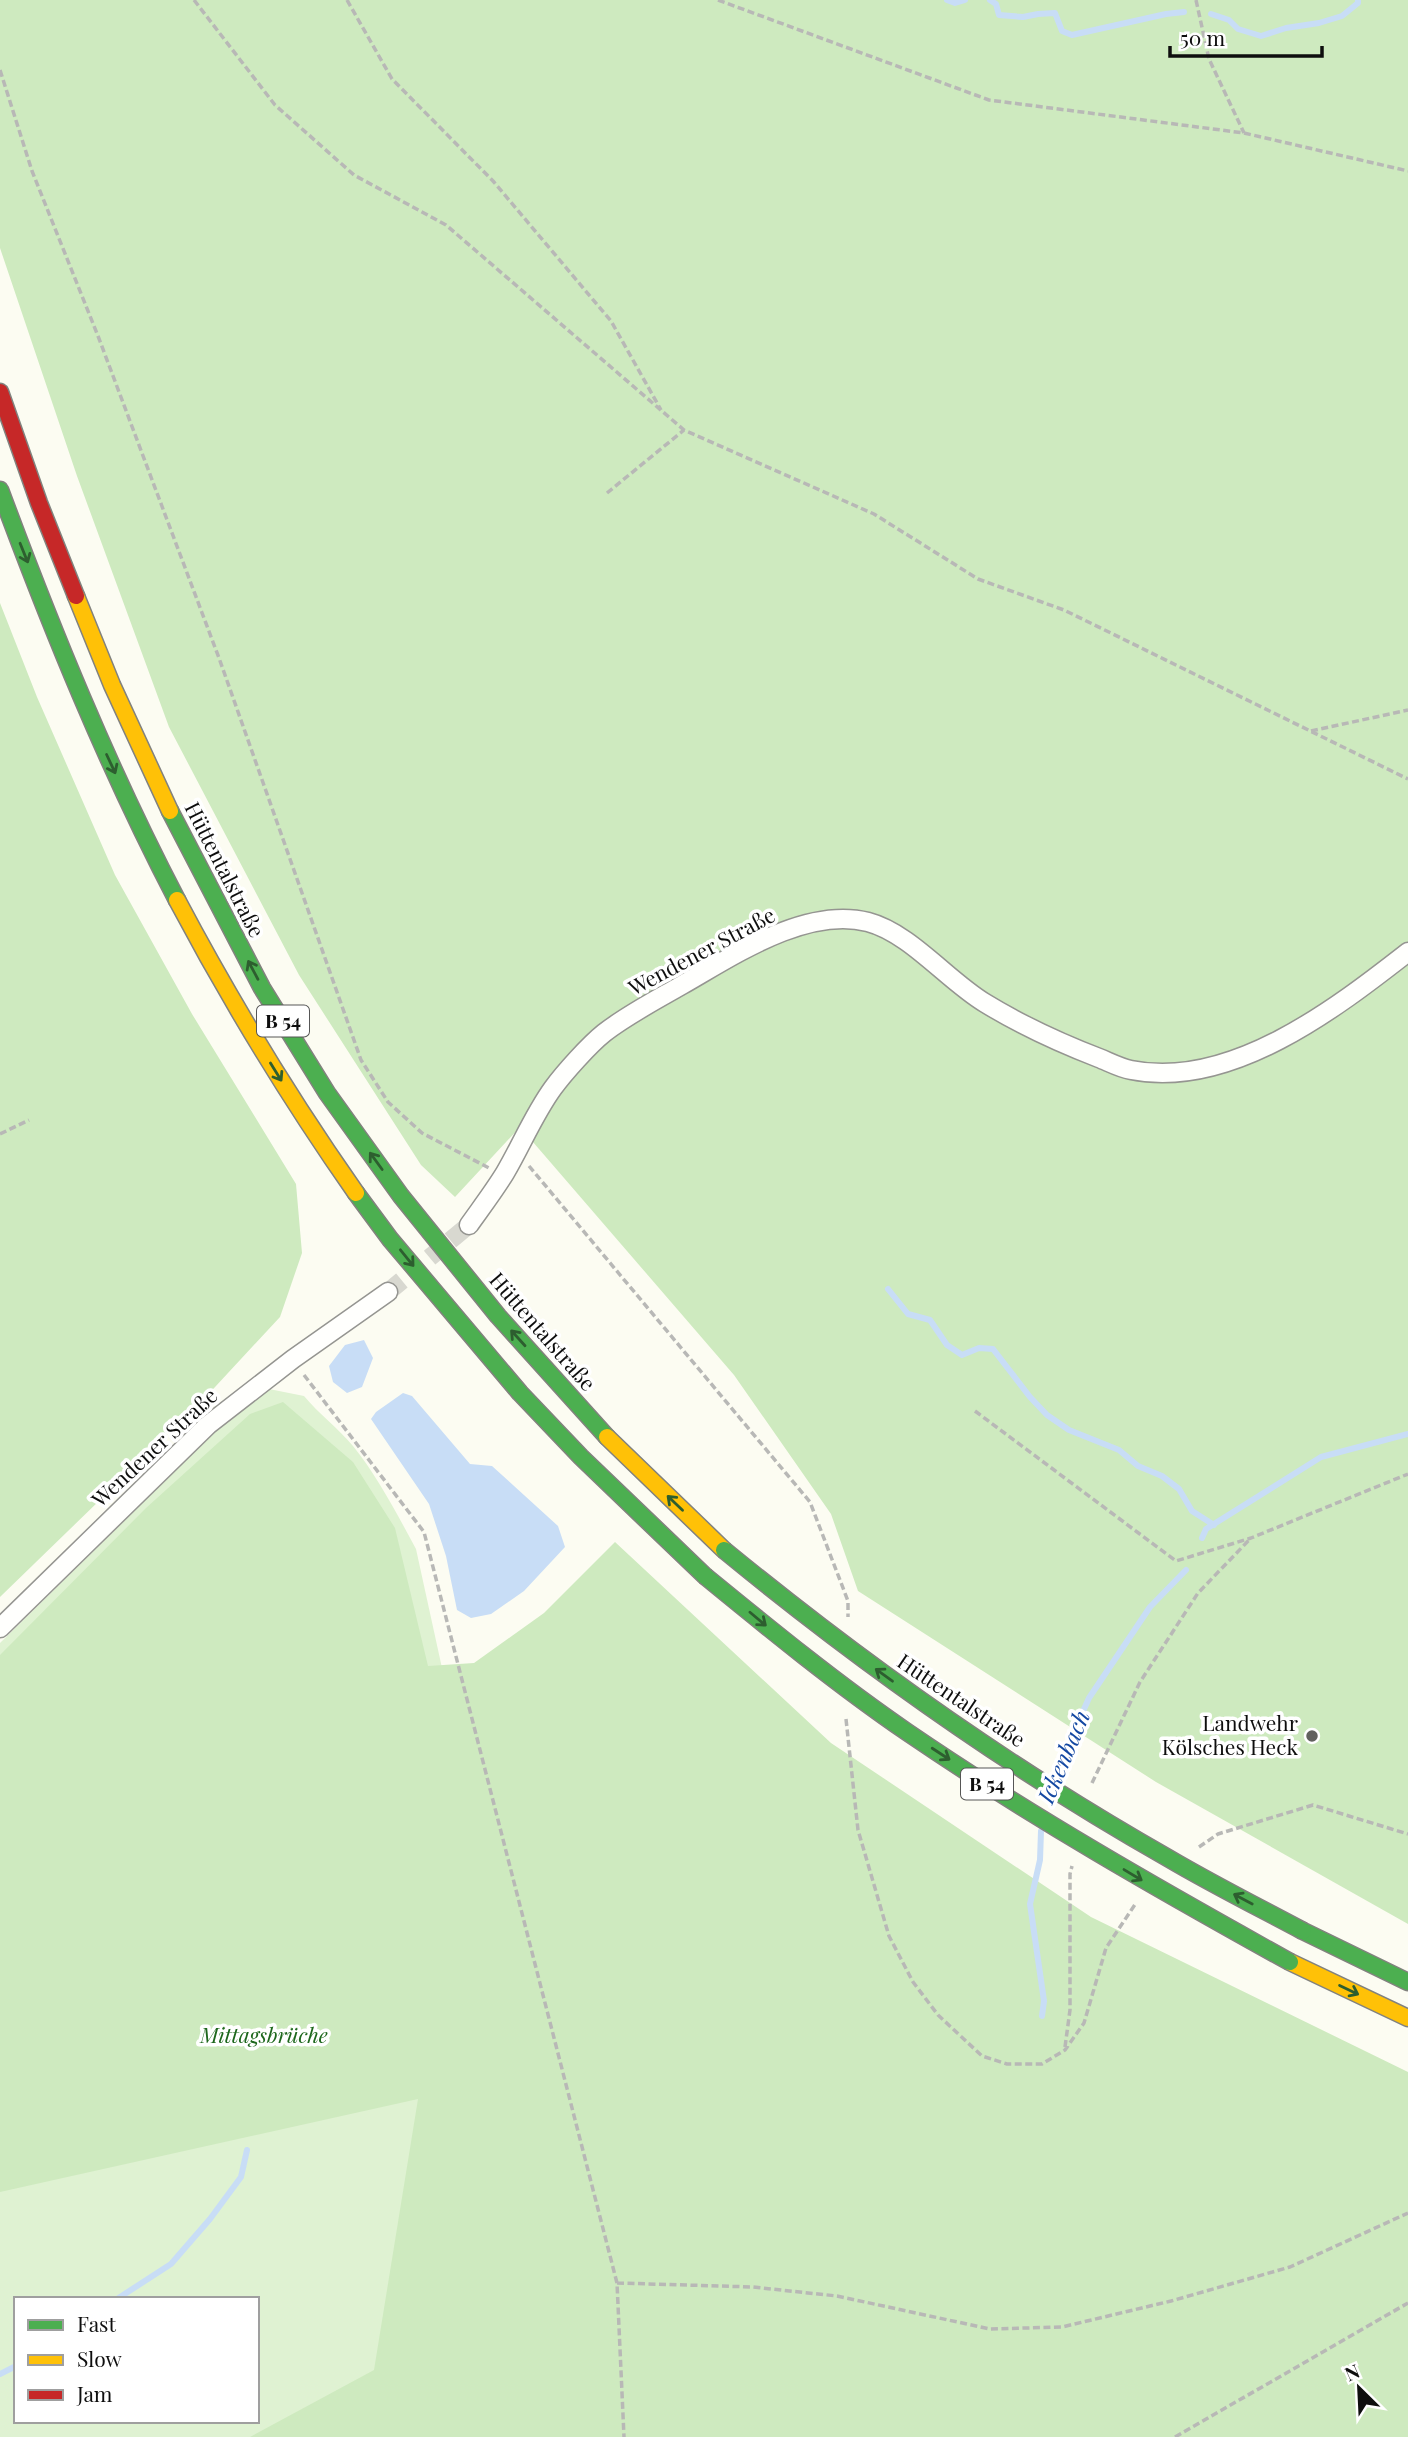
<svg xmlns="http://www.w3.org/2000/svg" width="1408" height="2437" font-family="'Playfair Display',serif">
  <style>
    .green { fill: #dff2d2; fill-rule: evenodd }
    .forest { fill: #ceeabf }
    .water { fill: #c8ddf6 }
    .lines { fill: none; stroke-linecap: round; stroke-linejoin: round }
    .stream { stroke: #c8ddf6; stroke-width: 6 }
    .street-tunnel { stroke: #d8d8d0; stroke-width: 18; stroke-dasharray: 18 9; stroke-linecap: butt }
    .street-casing { stroke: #959591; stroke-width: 21 }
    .fast-casing { stroke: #82827e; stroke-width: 19 }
    .slow-casing { stroke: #82827e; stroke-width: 19 }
    .jam-casing { stroke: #82827e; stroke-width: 19 }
    .path { stroke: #b8b8b6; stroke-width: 3.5; stroke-dasharray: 7 3.5; stroke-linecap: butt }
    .street { stroke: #fffffd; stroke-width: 18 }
    .fast { stroke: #4caf50; stroke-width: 16 }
    .slow { stroke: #ffc107; stroke-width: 16 }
    .jam { stroke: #c62828; stroke-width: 16 }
    .fast-bridge-casing { stroke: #82827e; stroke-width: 19; stroke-linecap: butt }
    .fast-bridge { stroke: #4caf50; stroke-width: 16 }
    .oneway { stroke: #2d5e2f }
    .poi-dot { fill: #61615e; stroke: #fff; stroke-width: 2.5 }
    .labels { text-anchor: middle; stroke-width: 7; stroke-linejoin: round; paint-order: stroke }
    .shield { fill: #fff; stroke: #565656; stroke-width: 2 }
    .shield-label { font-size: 19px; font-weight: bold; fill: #0e0e0e }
    .street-label { font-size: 21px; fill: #0e0e0e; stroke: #fff }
    .poi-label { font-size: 21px; fill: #0e0e0e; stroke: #fff; text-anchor: end }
    .park-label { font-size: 21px; font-style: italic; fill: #1d671c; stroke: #fff }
    .water-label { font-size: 23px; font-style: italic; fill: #1448a2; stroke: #fff }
  </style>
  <rect width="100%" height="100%" fill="#fcfcf2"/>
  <path class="green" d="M269,1389L304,1396C319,1414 338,1428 353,1446C378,1477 397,1514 416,1549L610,2437H0V1643L214,1433L249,1403ZM16,2299H257V2421H16Z"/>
  <path class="forest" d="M0,0H1408V1924L1156,1782L858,1591L831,1514L734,1375L520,1127L455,1197L421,1165L299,975L169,727L77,476L0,248Z
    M0,603L37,697L115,875L192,1014L296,1184L302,1253L280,1317L203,1400L0,1597Z
    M283,1402L353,1462L395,1528L428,1666L474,1663L544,1613L615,1542L831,1743L1091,1917L1408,2072V2437H250L374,2370L418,2099L0,2192V1655L146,1508L250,1414Z"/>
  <path class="water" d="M364,1340L373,1358L362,1387L347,1393L333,1382L329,1366L345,1345Z
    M403,1393L412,1396L470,1464L492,1466L558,1526L565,1547L524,1591L491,1614L471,1618L457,1610L446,1556L429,1504L371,1419L376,1412Z"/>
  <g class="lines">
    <path class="stream" d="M947,0L955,3L965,0
      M990,0L996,4L999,15L1023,17L1038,14L1055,13L1062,31L1072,35L1166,14L1184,12
      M1211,14L1229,20L1238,29L1261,36L1286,28L1319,23L1342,16L1358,3V0
      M888,1289L908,1314L930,1320L947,1345L962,1355L979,1348L993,1349L1030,1397L1047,1415L1069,1430L1119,1450L1138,1466L1162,1476L1179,1489L1192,1511L1214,1525
      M1202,1538L1206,1529L1321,1457L1408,1434
      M1053,1778L1089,1698L1150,1607L1186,1570
      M1041,1831L1040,1860L1030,1904L1044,2001L1042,2016
      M117,2299L171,2264L210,2219L241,2177L247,2150
      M0,2374L16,2366"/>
    <path class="street-tunnel" d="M388,1292L469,1225"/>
    <g class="street-casing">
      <path id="street" d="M469,1225C481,1208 494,1191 505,1173C521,1146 534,1114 553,1088C564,1073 589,1045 604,1033C627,1015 656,1000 682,985C733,956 806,906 868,922C910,933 948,981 985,1003C1021,1025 1060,1043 1099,1058C1109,1062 1120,1068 1131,1070C1230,1090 1335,1009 1408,952
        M0,1628L208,1425L293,1359L388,1292"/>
    </g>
    <g class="fast-casing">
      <path id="fast" d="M0,490C52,630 108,768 177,900
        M170,811L262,988L327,1093L401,1196L498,1316L607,1437
        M356,1193L390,1239L520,1393L581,1457L705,1576
        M1303,1931L1408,1982"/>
    </g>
    <g class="slow-casing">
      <path id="slow" d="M76,596L112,685L170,811
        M177,900C231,1002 290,1099 356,1193
        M607,1437L724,1550
        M1290,1962L1408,2018"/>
    </g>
    <g class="jam-casing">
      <path id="jam" d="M0,392L39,503L76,596"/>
    </g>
    <path class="path" d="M194,0L275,105L354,175L446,225L684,430L874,514L978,579L1064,610L1408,779
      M347,0L392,79L493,181L611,321L661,410
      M718,0L989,100L1244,133L1408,171
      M1196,0L1209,59L1244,133
      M0,70L32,171L98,336L219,658L361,1060L388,1102L422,1133L489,1168
      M607,493L684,430
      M1311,731L1408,710
      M0,1134L29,1120
      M529,1166L810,1502L848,1601V1617
      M304,1375L424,1532L617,2283L624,2437
      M975,1411L1176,1561L1251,1538L1408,1474
      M846,1719L858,1830L889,1936L913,1982L938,2015L982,2056L1007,2064H1042L1065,2050L1084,2023L1106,1948L1136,1903
      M1092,1783L1140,1682L1198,1593L1251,1538
      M1199,1847L1218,1834L1313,1805L1408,1834
      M1065,2047L1070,2010V1874L1072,1866
      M617,2283L753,2287L837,2296L990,2329L1062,2327L1171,2301L1290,2267L1408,2213
      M1175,2437L1408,2303"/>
    <use href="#street" class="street"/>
    <use href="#fast" class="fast"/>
    <use href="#slow" class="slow"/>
    <use href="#jam" class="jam"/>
    <g class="fast-bridge-casing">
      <path id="fast-bridge" d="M724,1550C863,1664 1011,1769 1168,1858C1212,1884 1258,1907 1303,1931
        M705,1576C771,1630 837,1684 907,1732C1030,1816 1160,1890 1290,1962"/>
    </g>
    <use href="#fast-bridge" class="fast-bridge"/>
  </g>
  <defs><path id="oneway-shaft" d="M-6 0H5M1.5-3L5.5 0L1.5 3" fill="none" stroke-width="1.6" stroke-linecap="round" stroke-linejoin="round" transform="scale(1.75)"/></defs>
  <g class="oneway">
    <use href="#oneway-shaft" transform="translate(24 553) rotate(68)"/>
    <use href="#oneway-shaft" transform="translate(111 764) rotate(65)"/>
    <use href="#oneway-shaft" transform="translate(253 970) rotate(-118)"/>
    <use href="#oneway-shaft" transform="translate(276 1072) rotate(58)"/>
    <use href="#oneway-shaft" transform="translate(376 1161) rotate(-126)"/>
    <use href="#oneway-shaft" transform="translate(407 1258) rotate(51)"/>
    <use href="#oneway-shaft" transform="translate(518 1338) rotate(-132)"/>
    <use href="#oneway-shaft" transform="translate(675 1503) rotate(-136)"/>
    <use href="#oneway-shaft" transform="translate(758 1619) rotate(40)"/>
    <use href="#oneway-shaft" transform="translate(884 1675) rotate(-144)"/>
    <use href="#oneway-shaft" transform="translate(941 1754) rotate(33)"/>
    <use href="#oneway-shaft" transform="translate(1133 1875) rotate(31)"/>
    <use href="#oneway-shaft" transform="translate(1243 1899) rotate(-152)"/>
    <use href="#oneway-shaft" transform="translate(1349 1990) rotate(26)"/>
  </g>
  <circle class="poi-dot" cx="1312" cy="1736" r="7"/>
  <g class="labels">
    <g class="shield">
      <rect x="257" y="1005.5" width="52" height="31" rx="5"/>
      <rect x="961" y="1768.5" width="52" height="31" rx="5"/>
    </g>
    <g class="shield-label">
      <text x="283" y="1028">B 54</text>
      <text x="987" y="1791">B 54</text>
    </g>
    <g class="street-label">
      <text transform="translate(224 870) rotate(63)" y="7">Hüttentalstraße</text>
      <text transform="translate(702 952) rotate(-28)" y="7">Wendener Straße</text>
      <text transform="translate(542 1332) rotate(49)" y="7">Hüttentalstraße</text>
      <text transform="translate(155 1448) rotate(-43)" y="7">Wendener Straße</text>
      <text transform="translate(961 1701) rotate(34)" y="7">Hüttentalstraße</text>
    </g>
    <g class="poi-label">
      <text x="1298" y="1731">Landwehr<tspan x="1298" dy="24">Kölsches Heck</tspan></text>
    </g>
    <g class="park-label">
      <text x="264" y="2043">Mittagsbrüche</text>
    </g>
    <g class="water-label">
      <text transform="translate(1064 1757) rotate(-67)" y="8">Ickenbach</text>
    </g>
  </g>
  <rect x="14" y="2297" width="245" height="126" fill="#ffffff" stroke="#9f9f9f" stroke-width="2"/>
  <rect x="28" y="2320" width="35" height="10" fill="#4caf50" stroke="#9f9f9f" stroke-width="2"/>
  <text x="77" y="2332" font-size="21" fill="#0e0e0e">Fast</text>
  <rect x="28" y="2355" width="35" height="10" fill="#ffc107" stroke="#9f9f9f" stroke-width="2"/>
  <text x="77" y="2367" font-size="21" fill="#0e0e0e">Slow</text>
  <rect x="28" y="2390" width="35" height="10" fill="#c62828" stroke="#9f9f9f" stroke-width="2"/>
  <text x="77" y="2402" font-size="21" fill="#0e0e0e">Jam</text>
  <g transform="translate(1359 2388) rotate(336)" stroke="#ffffff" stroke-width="5" paint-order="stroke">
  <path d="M0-5L12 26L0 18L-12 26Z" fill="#0e0e0e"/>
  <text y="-10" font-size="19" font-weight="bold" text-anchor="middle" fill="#0e0e0e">N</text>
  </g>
  <path d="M1170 46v10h152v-10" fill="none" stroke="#0e0e0e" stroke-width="3.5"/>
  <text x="1180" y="46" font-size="21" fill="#0e0e0e" stroke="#ffffff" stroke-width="5" paint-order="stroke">50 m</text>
</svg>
